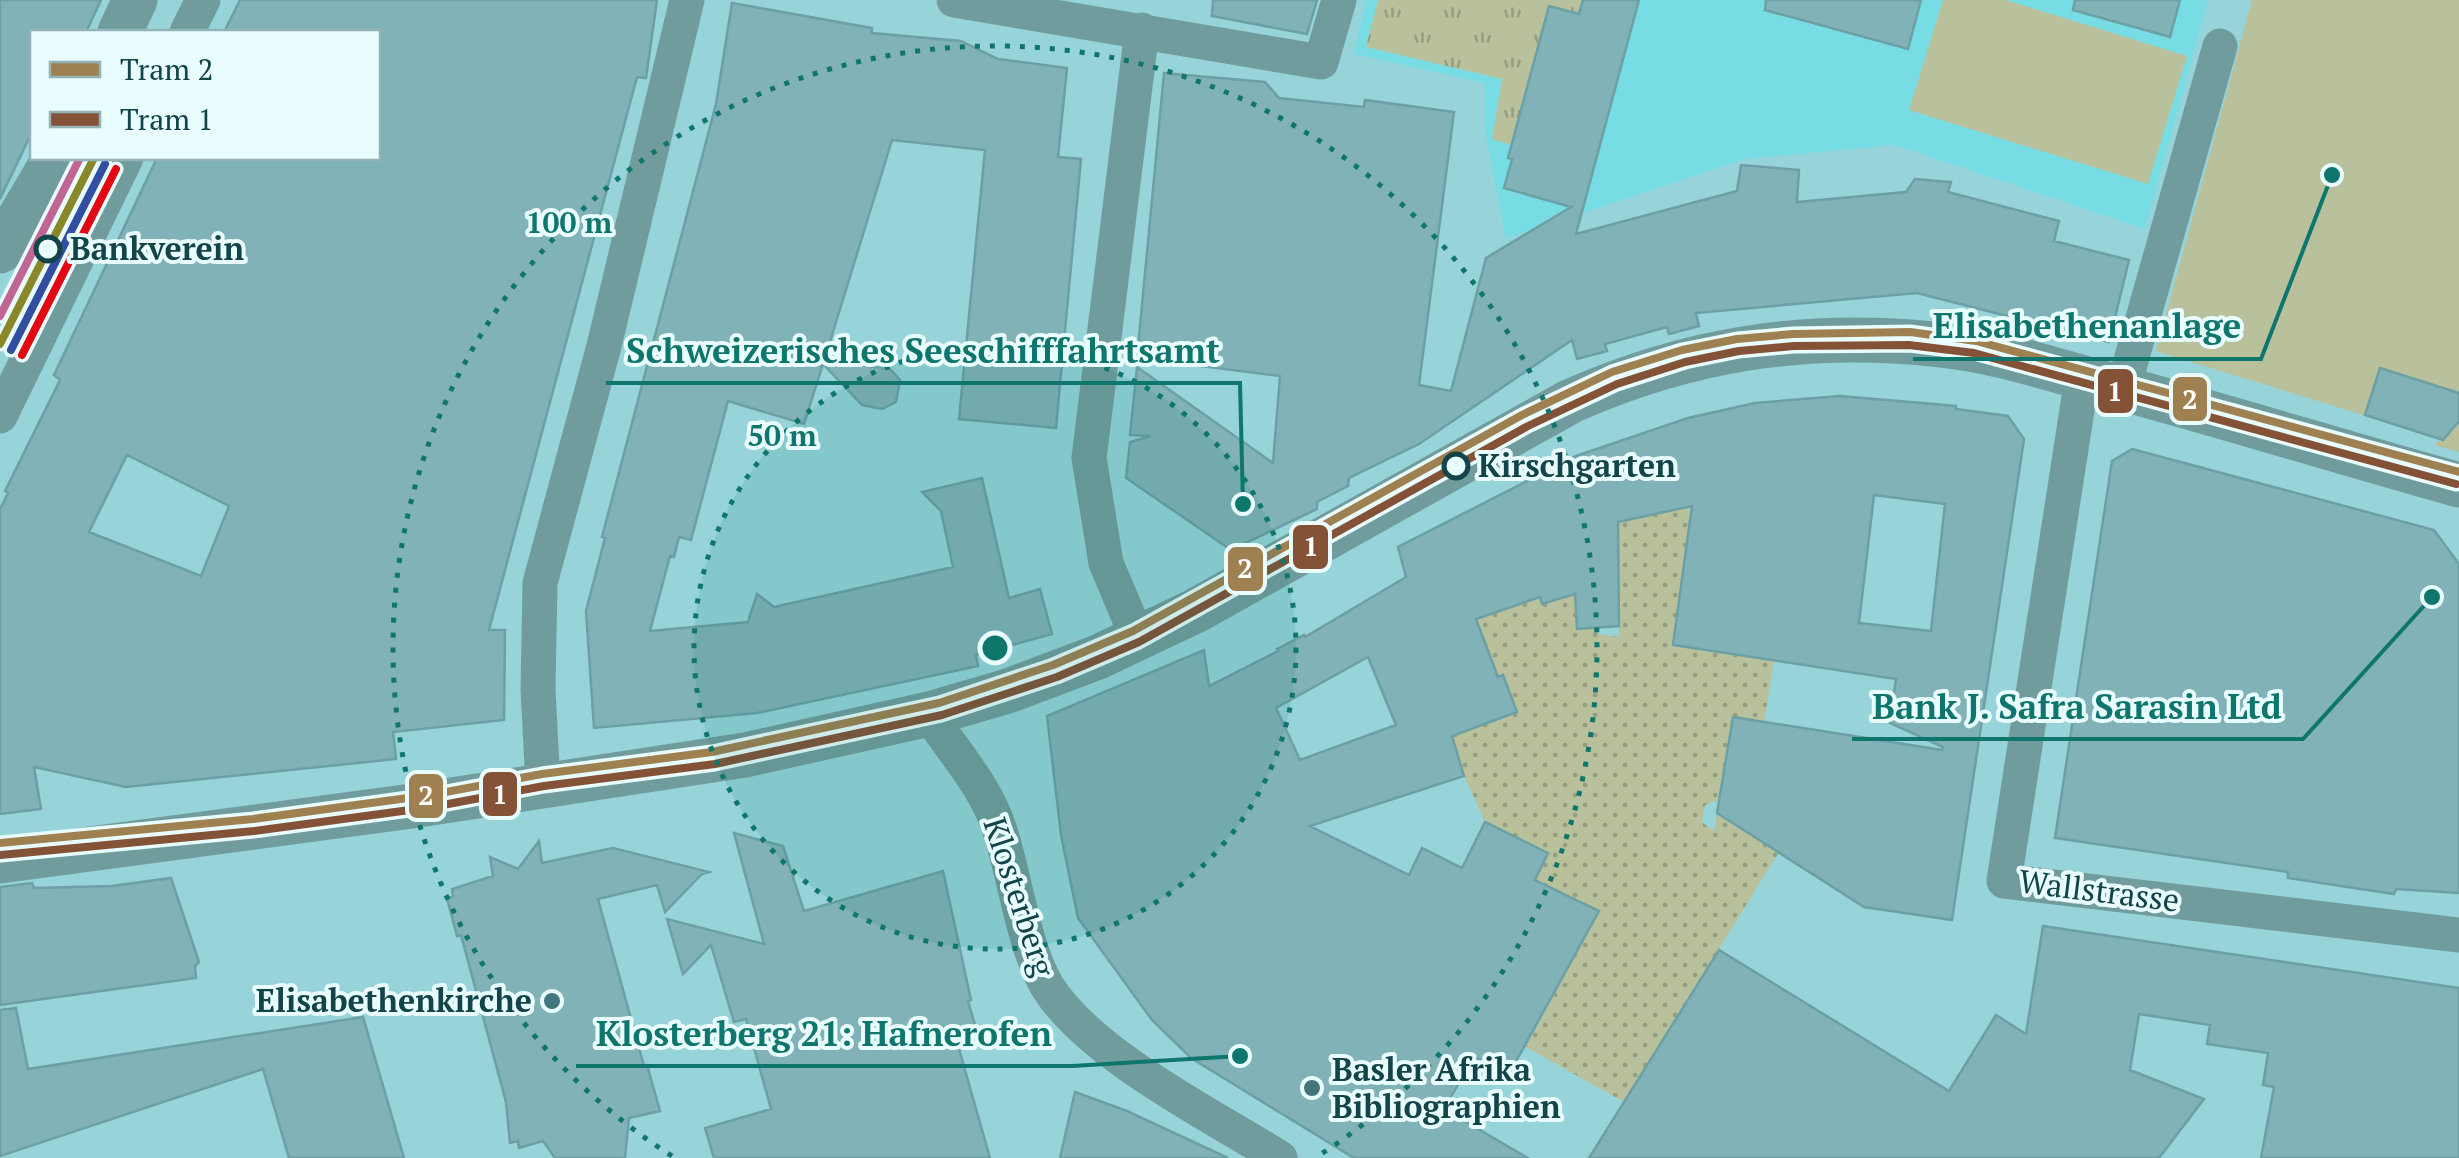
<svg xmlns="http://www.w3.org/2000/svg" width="2459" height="1158" font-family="'PT Serif',serif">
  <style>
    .built { fill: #78dce4 }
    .grass { fill: url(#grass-tufts) }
    .park { fill: #b9c19c }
    .garden { fill: url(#garden-dots) }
    .building { fill: #80b2b7; stroke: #6ba0a5; stroke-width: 2.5; fill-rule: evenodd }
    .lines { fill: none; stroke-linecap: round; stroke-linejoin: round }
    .minor { stroke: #719c9e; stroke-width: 35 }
    .tertiary { stroke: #719c9e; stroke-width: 45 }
    .tram-1-casing { stroke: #e9fdfe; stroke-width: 15 }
    .tram-2-casing { stroke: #e9fdfe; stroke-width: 15 }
    .tram-3-casing { stroke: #e9fdfe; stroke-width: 15 }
    .tram-4-casing { stroke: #e9fdfe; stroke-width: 15 }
    .tram-5-casing { stroke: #e9fdfe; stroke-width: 15 }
    .tram-6-casing { stroke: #e9fdfe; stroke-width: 15 }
    .tram-1 { stroke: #9f8051; stroke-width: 8 }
    .tram-2 { stroke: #835237; stroke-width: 8 }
    .tram-3 { stroke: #88872a; stroke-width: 8 }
    .tram-4 { stroke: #324ea1; stroke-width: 8 }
    .tram-5 { stroke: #c16694; stroke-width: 8 }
    .tram-6 { stroke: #e30613; stroke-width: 8 }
    .ring { fill: none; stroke: #0f766e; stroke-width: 5; stroke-dasharray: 5 10 }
    .stop-dot { fill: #e9fdfe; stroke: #124449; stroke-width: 5 }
    .poi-dot { fill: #40767c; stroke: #e9fdfe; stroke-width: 4 }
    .labels { text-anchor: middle; stroke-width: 8; stroke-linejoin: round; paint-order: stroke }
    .stop-label { font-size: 32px; font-weight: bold; fill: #124449; stroke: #e9fdfe; text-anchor: start }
    .street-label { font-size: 32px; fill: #124449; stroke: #e9fdfe }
    .poi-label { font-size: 32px; font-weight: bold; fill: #124449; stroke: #e9fdfe; text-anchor: end }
    .centre { fill: #0f766e; stroke: #e9fdfe; stroke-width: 5 }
    .ring-label { font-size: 30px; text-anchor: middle; font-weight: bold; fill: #0f766e; stroke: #e9fdfe; stroke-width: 8; stroke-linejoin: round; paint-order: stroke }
    .leader { fill: none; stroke: #0f766e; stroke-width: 4 }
    .callout-dot { fill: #0f766e; stroke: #e9fdfe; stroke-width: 4 }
    .callout-label { font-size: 35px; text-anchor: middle; font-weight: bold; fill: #0f766e; stroke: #e9fdfe; stroke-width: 8; stroke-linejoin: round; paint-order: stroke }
    .line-badge { stroke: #e9fdfe; stroke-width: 4 }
    .badge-label { font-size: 28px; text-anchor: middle; font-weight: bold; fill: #fff }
  </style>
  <defs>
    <pattern id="grass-tufts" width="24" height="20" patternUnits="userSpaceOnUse" patternTransform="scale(2.5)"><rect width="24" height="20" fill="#b9c19c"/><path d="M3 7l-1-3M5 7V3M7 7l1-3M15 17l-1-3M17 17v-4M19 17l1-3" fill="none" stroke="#959e81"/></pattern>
    <pattern id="garden-dots" width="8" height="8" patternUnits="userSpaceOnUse" patternTransform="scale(2.5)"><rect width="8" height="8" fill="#b9c19c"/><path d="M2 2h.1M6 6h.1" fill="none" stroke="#959e81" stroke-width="1.8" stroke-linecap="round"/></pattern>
  </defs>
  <rect width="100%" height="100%" fill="#96d4da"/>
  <path class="built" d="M1366,0H2208L2145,229L1894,145L1745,159L1506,239L1485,130V83L1354,54Z"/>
  <path class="grass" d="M1378,0H1583L1579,14L1549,6L1512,145L1492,139L1502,79L1366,47Z"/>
  <path class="park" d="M1943,0H2006L2187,56L2148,184L1909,110Z
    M2252,0H2459V452L2434,445L2441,439L2156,351Z"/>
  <path class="garden" d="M1688,507L1690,518L1675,646L1774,661L1764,722L1733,717L1719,800L1705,805L1702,822L1714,831L1717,813L1779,852L1624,1102L1526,1047L1599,912L1535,880L1485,822L1464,776L1452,736L1517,712L1503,675L1498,677L1476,619L1540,597L1543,604L1557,600V594L1574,593L1577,628H1597V634L1619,637L1618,522Z"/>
  <path class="building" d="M0,0H101L86,32H32V132L0,199Z
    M240,0H657L646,78L637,77L489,630H505L504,720L393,732L396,759L126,787L34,767L41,809L0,814V509L8,493L5,491L60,380L54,375L157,158H378V32H224ZM127,455L229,506L201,576L89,532Z
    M1213,0H1317L1307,34L1212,16Z
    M1583,0H1639L1576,234L1737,191L1741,165L1799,170L1797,202L1906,192L1915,179L1951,182L1948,192L2059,221L2054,241L2129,260L2109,342L1917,293L1696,313L1699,326L1669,334L1667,327L1605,344L1607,351L1577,359L1572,340L1419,444L1349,478L1348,486L1317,502V509L1231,550L1126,478L1130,442L1151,436L1130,435L1137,367L1273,463L1280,376L1137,358L1164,73L1265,82L1279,98L1364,107L1365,100L1454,112L1419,385L1451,391L1486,258L1571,207L1504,188L1512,159L1508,158L1549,6L1579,14Z
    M1766,0H1921L1908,49L1765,10Z
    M2075,0H2180L2170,37L2073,10Z
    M732,3L872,28V33L961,41L998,59L1067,68L1058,157L1081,159L1056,428L959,419L985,150L892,140L825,358L891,370L900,380L896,402L882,409L862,405L823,364L804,424L728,401L691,540L679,537L674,557L670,556L650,631L748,622L757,594L774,607L953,567L941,511L922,492L982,478L1009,598L1040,589L1052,634L976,655L978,666L757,713L594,728L586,611L605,538L602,537L716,104Z
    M2380,368L2459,393V421L2443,440L2365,415Z
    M1840,396L1956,406V409L2008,416L2024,439L1952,920L1864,907L1717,813L1733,717L1942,750L1943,747L1890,723L1896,679L1673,645L1692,506L1618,522L1619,626L1577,629L1575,594L1542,604L1540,597L1476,619L1498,677L1503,675L1517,712L1452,736L1464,776L1310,826L1409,875L1422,848L1462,868L1485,822L1548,853L1535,880L1599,911L1509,1074L1474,1057L1444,1109L1528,1158H1354L1191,1058L1152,1020L1078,918L1061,835L1047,716L1204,650L1209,686L1278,651L1277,649L1304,635L1305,637L1406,577L1398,547L1576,456L1688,418L1755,403ZM1874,495L1945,504L1931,631L1859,623ZM1368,657L1396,725L1300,760L1276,708Z
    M2132,449L2434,530L2459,564V893L2396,889L2394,894L2288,878V872L2055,838L2112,461Z
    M734,833L783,846L804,911L943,871L971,1000L968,1001L980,1042L959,1049L990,1158H714L705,1128L771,1109L746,1019L734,1022L711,945L683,974L667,919L764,944Z
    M539,841L542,863L613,848L709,872L702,874L665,912L657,885L598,899L644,1066L647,1065L660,1111L629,1118L625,1158H555L543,1141L519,1148L518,1141L510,1143L506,1102L461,935L457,936L447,898L453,896L452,889L493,876L490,857L518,869Z
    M171,878L199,962L195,966L196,978L0,1005V887L32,883L34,888L112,886Z
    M2043,926L2459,988V1158H2261L2274,1087L2263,1085L2268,1053L2207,1044L2210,1025L2139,1014L2130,1070L2204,1099L2159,1158H1589L1719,950L1949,1091L1996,1015L2026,1034Z
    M16,1008L28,1069L363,1017L404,1158H289L263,1069L0,1156V1010Z
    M1075,1092L1127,1111L1228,1158H1060Z"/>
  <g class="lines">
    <path class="minor" d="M954,0L1321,62L1339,0
      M187,32L203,0
      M2082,378L2004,881L2459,935
      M2123,389L2220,46
      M0,416L126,158
      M1138,639L1106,563L1089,458L1142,30
      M929,714C952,750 984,784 998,825C1015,873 1022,943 1047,986C1089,1054 1211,1115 1280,1158
      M543,786L538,689L540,583L604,346L687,0"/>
    <path class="tertiary" d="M120,32L135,0
      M0,251L55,158
      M0,861L412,806L745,755L929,714L1008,691L1098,657L1195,611L1571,401C1689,349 1804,331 1933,344C1990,349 2047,368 2102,383C2222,415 2340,452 2459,485"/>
    <g class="tram-1-casing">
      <path id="tram-1" d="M0,843L253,819L430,795L542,774L712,752L939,703L1053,665L1133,631L1522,415L1612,372L1682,350L1737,339L1793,334L1910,332L1976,341L2459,472"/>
    </g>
    <g class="tram-2-casing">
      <path id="tram-2" d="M1,855L254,831L432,807L544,786L715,764L942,715L1057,677L1139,642L1528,426L1617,384L1685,362L1739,351L1794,346L1909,345L1974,353L2456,484"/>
    </g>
    <g class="tram-3-casing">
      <path id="tram-3" d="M0,344L94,158"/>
    </g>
    <g class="tram-4-casing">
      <path id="tram-4" d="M11,350L105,164"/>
    </g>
    <g class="tram-5-casing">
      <path id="tram-5" d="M0,316L80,158"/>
    </g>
    <g class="tram-6-casing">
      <path id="tram-6" d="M22,355L116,169"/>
    </g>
    <use href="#tram-1" class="tram-1"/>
    <use href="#tram-2" class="tram-2"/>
    <use href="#tram-3" class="tram-3"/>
    <use href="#tram-4" class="tram-4"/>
    <use href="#tram-5" class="tram-5"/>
    <use href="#tram-6" class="tram-6"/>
  </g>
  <circle cx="995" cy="648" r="301" fill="#0f766e" fill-opacity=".12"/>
  <g class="ring">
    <circle cx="995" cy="648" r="301"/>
    <path d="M672 1156A602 602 0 1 1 1318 1156"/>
  </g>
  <g class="stop-dot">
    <circle cx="48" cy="249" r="12"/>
    <circle cx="1456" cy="466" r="12"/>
  </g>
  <g class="poi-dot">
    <circle cx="552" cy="1001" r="10"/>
    <circle cx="1312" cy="1088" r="10"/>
  </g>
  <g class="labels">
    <g class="stop-label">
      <text x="70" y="260">Bankverein</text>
      <text x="1478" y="477">Kirschgarten</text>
    </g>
    <g class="street-label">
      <text transform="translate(2099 891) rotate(7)" y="11">Wallstrasse</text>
      <text transform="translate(1019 897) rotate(72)" y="11">Klosterberg</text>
    </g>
    <g class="poi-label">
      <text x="532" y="1012">Elisabethenkirche</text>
      <text x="1332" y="1081" text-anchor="start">Basler Afrika<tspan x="1332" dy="37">Bibliographien</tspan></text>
    </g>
  </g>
  <circle cx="995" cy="648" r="15" class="centre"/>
  <g class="ring-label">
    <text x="569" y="233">100 m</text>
    <text x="782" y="446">50 m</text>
  </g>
  <path class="leader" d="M2332 175L2261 359H1913M1243 504L1240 383H606M2432 597L2303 739H1852M1240 1056L1072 1066H576"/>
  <g class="callout-dot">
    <circle cx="2332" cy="175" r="10"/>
    <circle cx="1243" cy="504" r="10"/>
    <circle cx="2432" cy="597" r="10"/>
    <circle cx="1240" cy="1056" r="10"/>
  </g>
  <g class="callout-label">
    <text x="2087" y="338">Elisabethenanlage</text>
    <text x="923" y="363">Schweizerisches Seeschifffahrtsamt</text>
    <text x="2077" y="719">Bank J. Safra Sarasin Ltd</text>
    <text x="824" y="1046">Klosterberg 21: Hafnerofen</text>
  </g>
  <g class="line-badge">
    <rect x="2096" y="367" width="39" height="48" rx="10" fill="#835237"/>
    <rect x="2171" y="375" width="38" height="48" rx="10" fill="#9f8051"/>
    <rect x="1291" y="523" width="39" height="48" rx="10" fill="#835237"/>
    <rect x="1226" y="545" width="39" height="48" rx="10" fill="#9f8051"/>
    <rect x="481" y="770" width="38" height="48" rx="10" fill="#835237"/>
    <rect x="407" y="772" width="38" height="48" rx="10" fill="#9f8051"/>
  </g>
  <g class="badge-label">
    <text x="2115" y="401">1</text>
    <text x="2190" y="409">2</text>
    <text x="1311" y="556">1</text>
    <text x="1245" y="578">2</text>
    <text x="500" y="804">1</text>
    <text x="426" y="805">2</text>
  </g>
  <rect x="30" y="30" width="350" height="130" fill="#e9fdfe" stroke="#93b3b6" stroke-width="2.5"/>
  <rect x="50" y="62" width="50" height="15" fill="#9f8051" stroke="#93b3b6" stroke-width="2.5"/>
  <text x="120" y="80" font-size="30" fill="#124449">Tram 2</text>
  <rect x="50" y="112" width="50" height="15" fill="#835237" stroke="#93b3b6" stroke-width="2.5"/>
  <text x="120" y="130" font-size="30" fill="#124449">Tram 1</text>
</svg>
